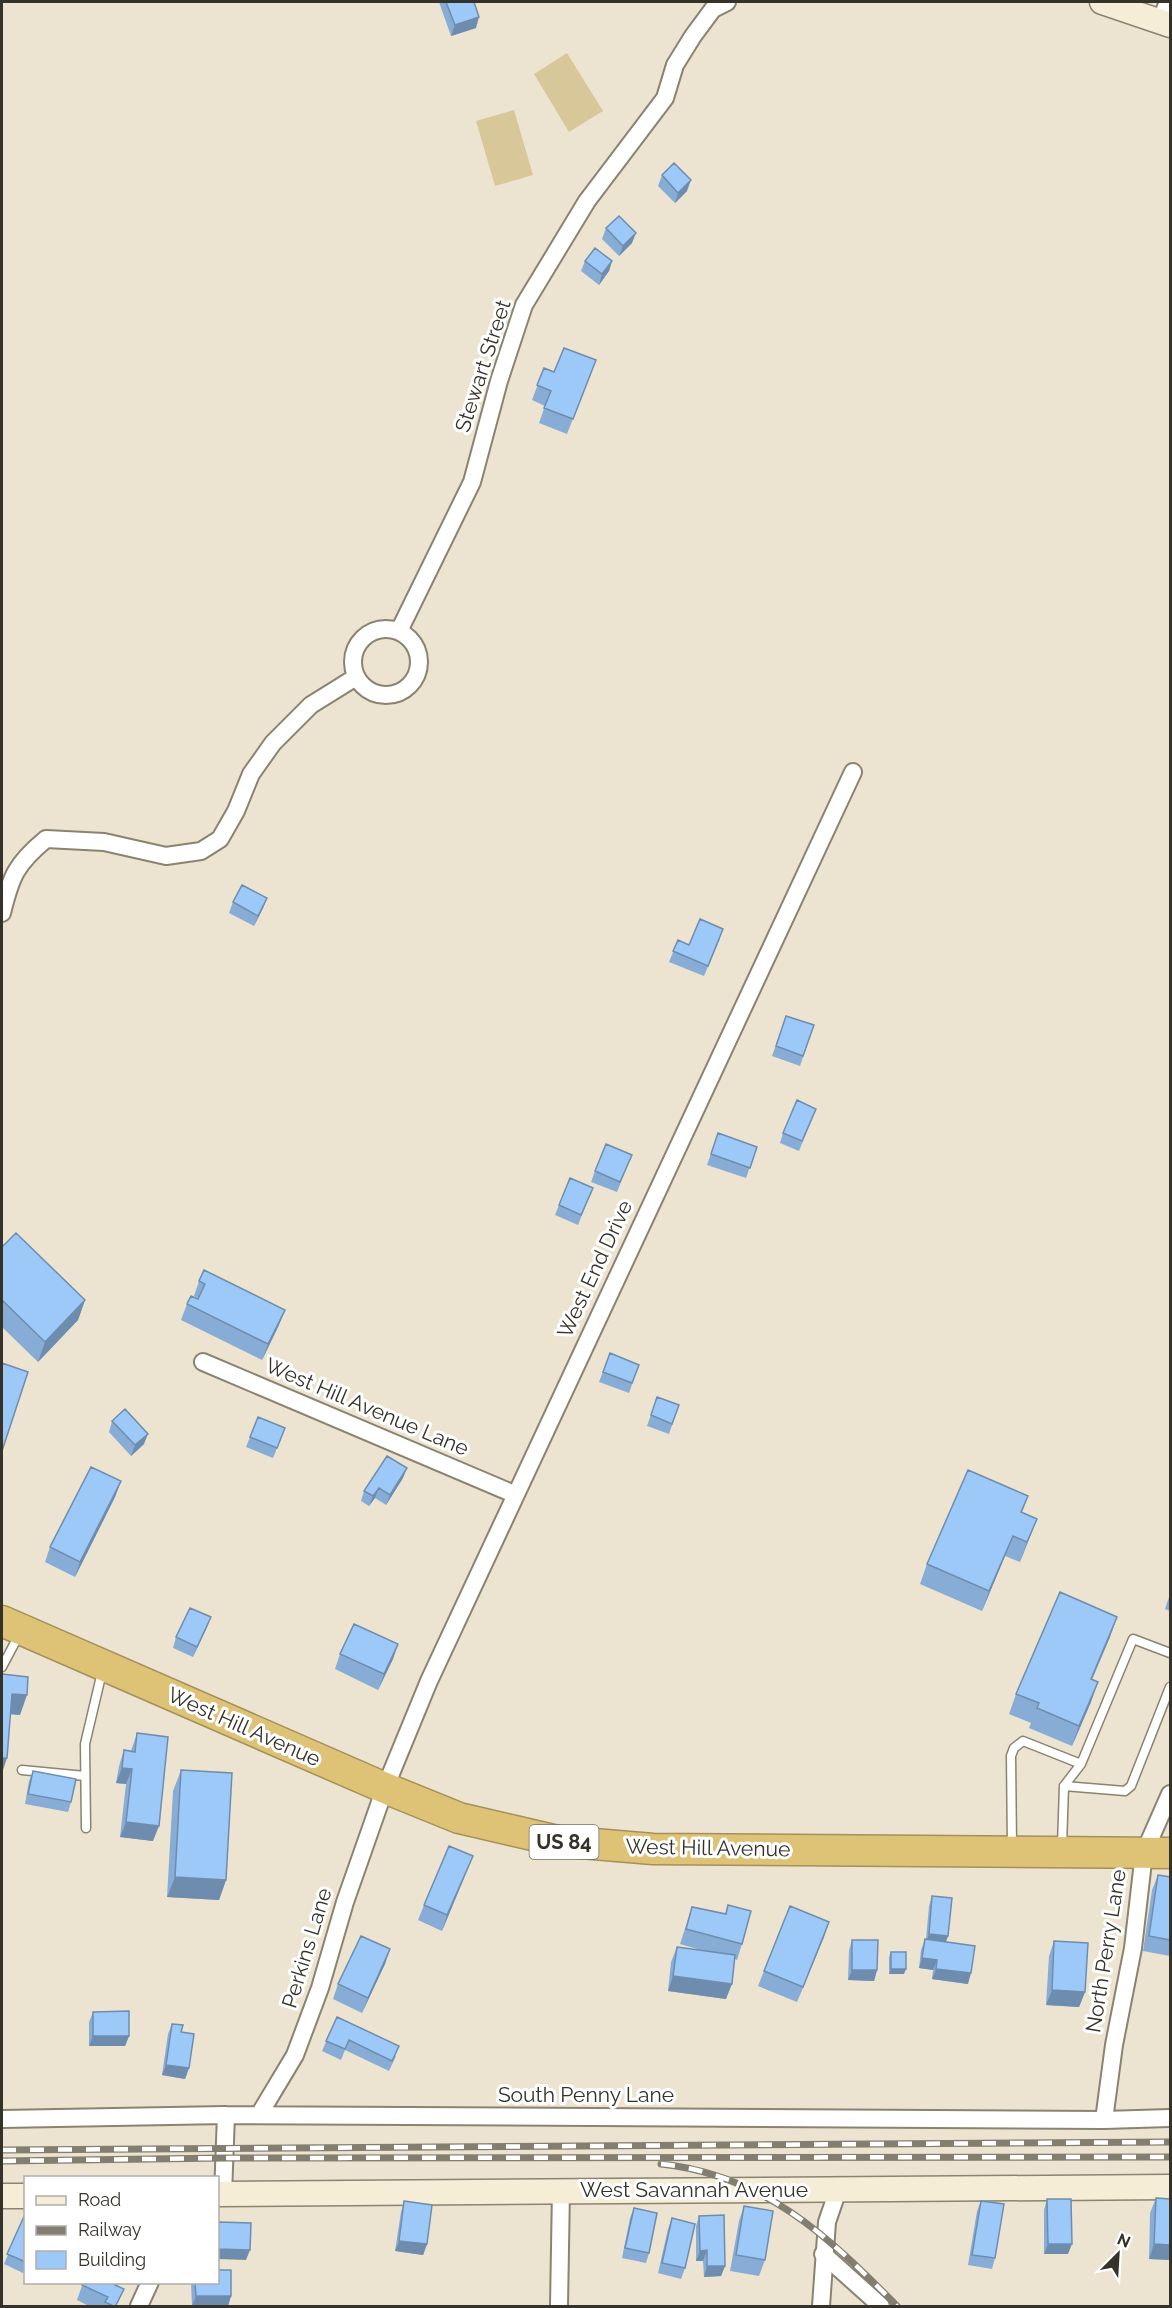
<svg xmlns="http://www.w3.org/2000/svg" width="1172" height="2308" font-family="Raleway,sans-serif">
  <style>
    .garden { fill: #d8c799 }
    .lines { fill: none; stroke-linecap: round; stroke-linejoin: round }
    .lane-casing { stroke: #898370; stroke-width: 11 }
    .street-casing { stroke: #898370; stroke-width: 20 }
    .secondary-casing { stroke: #898370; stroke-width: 27 }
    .highway-casing { stroke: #a3905b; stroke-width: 33 }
    .lane { stroke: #fff; stroke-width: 8 }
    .street { stroke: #fff; stroke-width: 16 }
    .secondary { stroke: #f5edd6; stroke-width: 24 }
    .highway { stroke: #dec276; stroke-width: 30 }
    .rail-casing { stroke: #847e71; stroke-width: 7 }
    .rail { stroke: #fff; stroke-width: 4.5; stroke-dasharray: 14; stroke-linecap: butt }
    .wall { fill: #87add6 }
    .shaded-wall { fill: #6e8dae }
    .building { fill: #9dc9f9; stroke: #6e8dae; stroke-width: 1.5 }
    .labels { text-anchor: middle; stroke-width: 6; stroke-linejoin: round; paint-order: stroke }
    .shield { fill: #fff; stroke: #72706a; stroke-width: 1.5 }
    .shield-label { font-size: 20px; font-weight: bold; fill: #35322a }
    .street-label { font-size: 21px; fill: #35322a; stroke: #fff }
  </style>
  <rect width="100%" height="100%" fill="#ece4d0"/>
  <path class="garden" d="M567,53L603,111L569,132L534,74Z
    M514,110L533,175L495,186L476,121Z"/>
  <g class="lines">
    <g class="lane-casing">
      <path id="lane" d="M2,1667L20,1633
        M22,1770L85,1776
        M1064,1786L1081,1764
        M86,1828L85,1744L102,1672
        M1012,1846L1011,1756L1014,1748L1023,1741L1081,1764L1133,1639L1170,1653
        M1062,1846L1064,1786L1125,1791L1131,1786L1170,1687"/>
    </g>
    <g class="street-casing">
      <path id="street" d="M1160,22L1168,2
        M353 662a33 33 0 1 1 66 0a33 33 0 1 1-66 0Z
        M399,631L472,482L499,381L524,305L587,201L665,98L675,65L693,36L713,9L727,2
        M2,913C11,876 16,864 46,839L104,842L166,856L201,851L220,839L236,811L251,774L273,743L311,705L356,677
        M203,1362L514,1494
        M259,2115L295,2055L320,1988L345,1902L385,1788L429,1681L853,772
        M2,2119L226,2115L1104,2120L1170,2118
        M1104,2120L1114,2045L1133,1948L1144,1853L1170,1794
        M223,2194L226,2115
        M823,2254L881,2306
        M139,2306L150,2282
        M559,2306L561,2190
        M821,2306L827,2222L838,2190"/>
    </g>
    <g class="secondary-casing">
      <path id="secondary" d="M1102,2L1170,25
        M218,2194L1170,2187
        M2,2196H26"/>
    </g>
    <g class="highway-casing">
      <path id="highway" d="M2,1621L385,1788L459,1818L558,1841L653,1849L1170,1853"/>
    </g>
    <use href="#lane" class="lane"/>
    <use href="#street" class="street"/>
    <use href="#secondary" class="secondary"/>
    <use href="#highway" class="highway"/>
    <g class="rail-casing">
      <path id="rail" d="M2,2150L1170,2142
        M2,2161L225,2158L1170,2157
        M661,2164C764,2175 828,2236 897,2306"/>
    </g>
    <use href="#rail" class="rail"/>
  </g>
  <path class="wall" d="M439,2H474L476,28L451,36Z
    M662,175L687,191L675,203L658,186Z
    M606,228L632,243L619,256L602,239Z
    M585,261H612L609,271L599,285L581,271Z
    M596,360L567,434L539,423L545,406L532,400L544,368L554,372Z
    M267,898L263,908L254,926L229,913L233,902Z
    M720,939L704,976L669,962L678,940L689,945Z
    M786,1016L814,1025L800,1066L772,1056Z
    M812,1119L799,1151L780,1143L783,1133Z
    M718,1133L757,1147L746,1178L707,1165Z
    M632,1155L617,1192L591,1182L595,1171Z
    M593,1188L578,1225L555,1215L559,1205Z
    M2,1247L85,1300L78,1320L38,1362L2,1327Z
    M199,1281L279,1325L262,1360L181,1320L187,1304L198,1298L194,1296Z
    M610,1353L639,1365L629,1393L599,1382Z
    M657,1397L679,1405L669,1434L647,1426Z
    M112,1421L144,1444L131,1456L109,1432Z
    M250,1437L281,1438L273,1458L246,1447Z
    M403,1478L386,1505L375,1498L369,1506L361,1501L364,1491Z
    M121,1481L115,1497L75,1577L45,1562L50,1547Z
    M1028,1496L1022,1513L1029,1539L1020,1562L1005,1556L982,1611L920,1584L927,1564Z
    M1170,1594V1611L1165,1609Z
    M211,1617L207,1627L193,1657L173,1648L176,1637Z
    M1110,1637L1092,1680L1091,1702L1072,1746L1029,1728L1031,1723L1009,1714L1016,1694Z
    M398,1644L393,1659L378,1690L335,1669L340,1654Z
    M137,1733L153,1841L120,1837L126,1784L116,1783L119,1766L124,1750L131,1751Z
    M181,1770L226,1880L219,1900L167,1897L173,1791Z
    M33,1771L71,1802L68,1812L25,1804L29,1781Z
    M473,1856L442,1931L418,1920L424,1905Z
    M1158,1875L1170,1877V1956L1143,1951L1152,1890Z
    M932,1896L948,1936L946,1942L968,1984L932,1979L933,1970L919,1968L921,1950L925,1939L926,1940L929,1906Z
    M728,1905L742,1944L737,1960L735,1959L726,1999L668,1991L671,1962L677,1947L704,1951L680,1944L692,1907L725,1914Z
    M824,1937L797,2002L758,1986L764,1971Z
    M852,1940L877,1970L874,1981L848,1980L849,1950Z
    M1054,1941L1085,1992L1079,2007L1046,2005L1049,1956Z
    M390,1949L385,1964L362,2013L333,1999L338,1984Z
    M891,1952L904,1974H889V1957Z
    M93,2012L129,2036L125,2046H89V2022Z
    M337,2017L396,2056L389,2071L345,2050L341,2060L322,2051Z
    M172,2024L181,2032L189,2068L185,2079L162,2075L168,2034Z
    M1156,2198L1170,2199V2260L1149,2259L1150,2213Z
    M1047,2199L1068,2254H1044V2210Z
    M404,2201L427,2244L423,2255L395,2251L401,2212Z
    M981,2201L995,2258L992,2269L968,2265L977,2211Z
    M744,2206L765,2260L759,2276L730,2271L739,2221Z
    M634,2208L649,2253L646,2263L622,2258L630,2218Z
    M26,2212V2268L23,2273L4,2264Z
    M699,2216L725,2266L721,2276L704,2277L703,2261H696V2226Z
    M672,2218L685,2268L681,2279L658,2273L668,2229Z
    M83,2283H118L117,2286V2307H91L77,2300Z
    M191,2283H218L231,2296L228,2306H192Z"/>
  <path class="shaded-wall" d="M479,17L476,28L451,36L455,25Z
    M691,180L687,191L675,203L678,193Z
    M636,233L632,243L619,256L623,246Z
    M612,261L609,271L599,285L602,274Z
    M267,898L263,908L254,926L258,916Z
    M85,1300L78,1320L38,1362L45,1342Z
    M285,1310L279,1325L262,1360L268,1344Z
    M148,1434L144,1444L131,1456L135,1445Z
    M407,1468L403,1478L386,1505L390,1495Z
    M121,1481L115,1497L75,1577L80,1562Z
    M379,1488L375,1498L369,1506L373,1496Z
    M1037,1519L1029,1539L1020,1562L1027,1542Z
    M1013,1536L1005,1556L982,1611L989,1591Z
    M211,1617L207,1627L193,1657L197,1647Z
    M1117,1617L1110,1637L1083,1699L1091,1679Z
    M398,1644L393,1659L378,1690L384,1674Z
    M1098,1682L1091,1702L1072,1746L1079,1726Z
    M12,1694L27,1695L20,1715L5,1714Z
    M2,1758H7L2,1773Z
    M122,1768L132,1769L126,1784L116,1783Z
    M126,1822L159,1826L153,1841L120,1837Z
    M473,1856L467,1871L442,1931L447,1915Z
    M175,1877L226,1880L219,1900L167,1897Z
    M829,1922L824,1937L797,2002Z
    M929,1934L948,1936L944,1946L925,1945Z
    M390,1949L385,1964L362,2013L368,1998Z
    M922,1958L937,1960L933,1970L919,1968Z
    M891,1969H906L904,1974H889Z
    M936,1969L971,1973L968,1984L932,1979Z
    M852,1970H877L874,1981L848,1980Z
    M673,1976L732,1984L726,1999L668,1991Z
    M1052,1990L1085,1992L1079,2007L1046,2005Z
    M93,2036H129L125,2046H89Z
    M166,2065L189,2068L185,2079L162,2075Z
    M399,2241L427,2244L423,2255L395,2251Z
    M1048,2244H1072L1068,2254H1044Z
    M1154,2244L1170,2245V2260L1149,2259Z
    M218,2249L250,2250L246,2260L218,2259Z
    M707,2250L703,2261H696L700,2251Z
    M707,2266H725L721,2276L704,2277Z
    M196,2296H231L228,2306H192Z"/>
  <path class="building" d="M446,2H474L479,17L455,25Z
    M674,163L691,180L678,193L662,175Z
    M619,216L636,233L623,246L606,228Z
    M595,248L612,261L602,274L585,261Z
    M564,348L596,360L573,419L544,408L551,391L537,385L544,368L554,372Z
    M242,885L267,898L258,916L233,902Z
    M700,919L723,929L708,966L673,951L678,940L689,945Z
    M786,1016L814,1025L803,1056L776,1046Z
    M797,1100L816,1109L802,1141L783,1133Z
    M718,1133L757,1147L750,1168L711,1154Z
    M606,1144L632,1155L620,1182L595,1171Z
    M570,1178L593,1188L581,1215L559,1205Z
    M16,1233L85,1300L45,1342L2,1300V1247Z
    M204,1270L285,1310L268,1344L187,1304L191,1296L198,1299L205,1284L199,1281Z
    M610,1353L639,1365L632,1383L603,1372Z
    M2,1363L28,1372L2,1451Z
    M657,1397L679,1405L672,1424L651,1415Z
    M125,1409L148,1434L135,1445L112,1421Z
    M258,1417L285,1428L277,1448L250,1437Z
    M387,1456L407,1468L390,1495L379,1488L373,1496L364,1491Z
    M91,1467L121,1481L80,1562L50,1547Z
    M968,1470L1028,1496L1021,1512L1037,1519L1027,1542L1013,1536L989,1591L927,1564Z
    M1060,1592L1117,1617L1091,1679L1098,1682L1079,1726L1037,1708L1039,1703L1016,1694Z
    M190,1608L211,1617L197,1647L176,1637Z
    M354,1624L398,1644L384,1674L340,1654Z
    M2,1674L28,1677L27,1695L12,1694L7,1758H2Z
    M137,1733L168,1737L159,1826L126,1822L132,1769L122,1768L124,1750L135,1752Z
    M181,1770L232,1773L226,1880L175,1877Z
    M33,1771L76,1779L71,1802L28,1794Z
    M449,1846L473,1856L447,1915L424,1905Z
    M1158,1875L1170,1877V1940L1149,1936Z
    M932,1896L952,1898L948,1936L929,1934Z
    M728,1905L751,1911L742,1944L686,1929L692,1907L726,1914Z
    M790,1906L829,1922L803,1987L764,1971Z
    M361,1936L390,1949L368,1998L338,1984Z
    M925,1939L975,1946L971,1973L936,1969L937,1960L922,1958Z
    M852,1940H878L877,1970H852Z
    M1054,1941L1088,1943L1085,1992L1052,1990Z
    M677,1947L735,1955L732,1984L673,1976Z
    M891,1952H906V1969H891Z
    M129,2011V2036H93V2012Z
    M337,2017L399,2046L392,2061L349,2040L345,2049L326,2041Z
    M172,2024L183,2025L181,2032L194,2034L189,2068L166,2065Z
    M1156,2198L1170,2199V2245L1154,2244Z
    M1047,2199H1071L1072,2244H1048Z
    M404,2201L432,2205L427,2244L399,2241Z
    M981,2201L1004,2204L995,2258L972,2255Z
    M744,2206L773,2211L765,2260L736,2255Z
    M634,2208L657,2213L649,2253L625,2248Z
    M26,2212V2262L7,2254Z
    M724,2215L725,2266H707V2250L700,2251L699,2216Z
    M672,2218L695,2224L685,2268L662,2263Z
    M218,2222L251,2223L250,2250L218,2249Z
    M218,2270H231V2296H196L195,2283H218Z
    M83,2283H117L115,2285L124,2289L115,2307L105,2302L108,2297L82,2285Z"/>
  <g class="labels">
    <rect class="shield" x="529.5" y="1825" width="69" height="34" rx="4.5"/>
    <g class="shield-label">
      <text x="564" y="1849">US 84</text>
    </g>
    <g class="street-label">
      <text transform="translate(483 366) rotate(-72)" y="7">Stewart Street</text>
      <text transform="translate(595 1269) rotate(-65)" y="7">West End Drive</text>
      <text transform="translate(367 1407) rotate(23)" y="7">West Hill Avenue Lane</text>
      <text transform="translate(244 1727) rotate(24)" y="7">West Hill Avenue</text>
      <text transform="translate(708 1848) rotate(1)" y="7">West Hill Avenue</text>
      <text transform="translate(307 1948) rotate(-73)" y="7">Perkins Lane</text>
      <text transform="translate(1106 1951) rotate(-81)" y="7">North Perry Lane</text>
      <text x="586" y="2102">South Penny Lane</text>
      <text x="694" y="2197">West Savannah Avenue</text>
    </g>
  </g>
  <rect width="1172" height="2308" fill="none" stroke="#35322a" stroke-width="6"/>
  <rect x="24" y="2176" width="195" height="108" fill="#ffffff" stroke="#aeadaa" stroke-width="1.5"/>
  <rect x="36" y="2196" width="30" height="9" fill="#f5edd6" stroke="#aeadaa" stroke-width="1.5"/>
  <text x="78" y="2206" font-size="18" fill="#35322a">Road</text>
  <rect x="36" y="2226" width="30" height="9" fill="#847e71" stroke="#aeadaa" stroke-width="1.5"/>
  <text x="78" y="2236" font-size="18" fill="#35322a">Railway</text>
  <rect x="36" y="2251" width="30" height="18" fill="#9dc9f9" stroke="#aeadaa" stroke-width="1.5"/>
  <text x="78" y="2266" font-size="18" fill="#35322a">Building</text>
  <g transform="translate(1118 2254) rotate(24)" stroke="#ffffff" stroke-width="4.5" paint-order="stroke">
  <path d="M0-4.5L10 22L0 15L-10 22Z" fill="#35322a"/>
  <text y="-9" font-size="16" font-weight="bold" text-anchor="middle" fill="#35322a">N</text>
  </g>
</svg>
